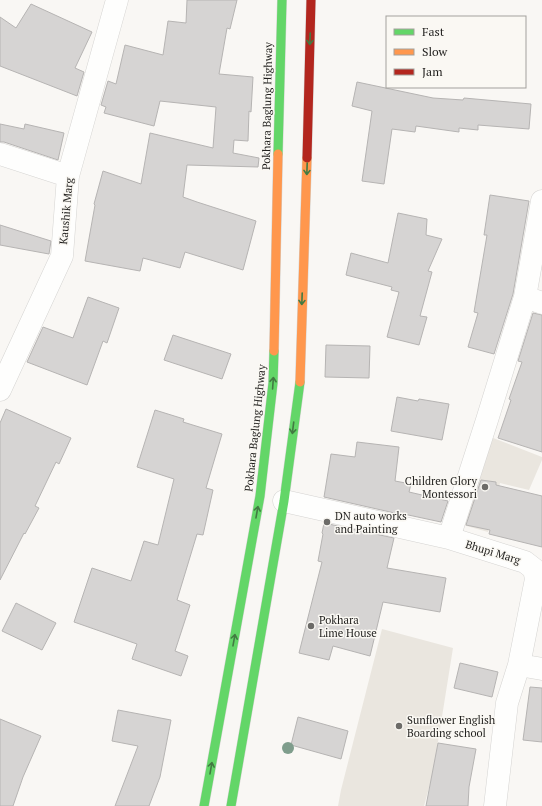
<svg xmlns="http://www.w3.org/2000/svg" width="542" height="806" font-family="'PT Serif',serif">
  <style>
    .built { fill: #eae6df }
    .building { fill: #d6d4d3; stroke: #b6b4b3 }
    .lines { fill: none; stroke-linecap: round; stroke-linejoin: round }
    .street-casing { stroke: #d5d4d2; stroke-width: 23 }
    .fast-casing { stroke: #d5d4d2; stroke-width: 10 }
    .slow-casing { stroke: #d5d4d2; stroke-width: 10 }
    .jam-casing { stroke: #d5d4d2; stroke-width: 10 }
    .street { stroke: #fefefd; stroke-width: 22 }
    .fast { stroke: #63d668; stroke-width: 9 }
    .slow { stroke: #ff974d; stroke-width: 9 }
    .jam { stroke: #b3261e; stroke-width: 9 }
    .tree { fill: #7f9d8c }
    .oneway { stroke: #427a42 }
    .poi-dot { fill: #6c6b68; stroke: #faf8f3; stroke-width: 1.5 }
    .labels { text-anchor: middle; stroke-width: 3; stroke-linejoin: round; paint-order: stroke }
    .street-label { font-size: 11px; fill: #201f1d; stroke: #faf8f3 }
    .poi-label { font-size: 11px; fill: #201f1d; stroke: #faf8f3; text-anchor: start }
  </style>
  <rect width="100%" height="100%" fill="#f9f7f4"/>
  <path class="built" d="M488,436L542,457V460L529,490L500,483L488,532L463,525Z
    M382,629L453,648L433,773L424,806H338L341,790Z"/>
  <path class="building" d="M187,0H237L230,29L227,28L219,74L253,77L251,112L249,111L248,141L234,140L233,153L259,158L258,167L187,165L183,197L197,202L256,221L243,270L185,252L180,268L143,258L140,271L85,261L95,205L94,204L103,171L141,184L150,133L213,148L216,107L160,101L154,126L104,113L106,107L101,105L108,81L116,84L125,45L163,55L168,21L186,23Z
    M31,4L92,32L75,68L84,72L77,96L0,66V17L16,28Z
    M357,82L433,98L463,100L464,98L531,104L529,129L478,125V130L459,128V132L416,126L415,132L392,129L384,184L362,181L372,111L352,106Z
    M0,124L24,129L25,124L64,133L58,160L4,142H0Z
    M490,195L529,201L513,294L494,354L468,347L478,313L474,312L487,235H484Z
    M398,213L427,219L426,235L442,239L428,271L432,272L420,316L427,317L419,345L387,337L399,292L391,290L392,287L346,275L351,253L388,263Z
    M0,225L51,241L49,254L0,245Z
    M88,297L119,308L107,343L103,341L87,385L27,362L43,327L73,338Z
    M533,313L542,315V452L498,438L511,400L509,399L522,362L518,361Z
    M173,335L231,354L222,379L164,360Z
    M326,345L370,346L369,378L325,377Z
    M397,397L418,401L419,399L449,404L442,440L391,431Z
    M6,409L71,438L59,464L56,462L35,506L39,508L25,534L24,533L0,580V423Z
    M155,410L184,419L183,422L222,434L206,488L213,490L203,535L197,534L177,600L190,605L175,651L188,656L181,676L132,659L137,644L74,622L92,568L131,581L144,541L158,545L174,479L137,467Z
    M357,442L399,447L395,481L411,484L409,492L448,501L441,522L399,513V514L324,497L331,454L355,457Z
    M481,480L496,482V485L542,496V547L489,534L490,530L466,525Z
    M324,523L394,538L387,568L446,578L440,612L383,602L370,656L333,646L329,660L299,653L322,562L318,561L323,534L322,533Z
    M16,603L56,623L42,650L2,631Z
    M460,663L498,672L492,697L454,688Z
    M530,687L542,688V742L523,740Z
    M118,710L171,720L160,777L149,806H115L138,746L112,741Z
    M298,717L348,731L341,759L291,745Z
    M0,719L41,736L23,777L13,806H0Z
    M438,743L476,749L469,787L468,806H426Z"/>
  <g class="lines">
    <g class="street-casing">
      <path id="street" d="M0,154L68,176
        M525,297L542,201
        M0,390L62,256L68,176L117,0
        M284,501L449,538L487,420L525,297L542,303
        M449,538L525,562L534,569L536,579L519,665L507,703L495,806
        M519,665L542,669"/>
    </g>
    <g class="fast-casing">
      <path id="fast" d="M278,154L282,0
        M204,806L260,496L273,383L274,351
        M231,806L284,501L300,382"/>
    </g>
    <g class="slow-casing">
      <path id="slow" d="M274,351L278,154
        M300,382L307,158"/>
    </g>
    <g class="jam-casing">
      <path id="jam" d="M307,158L311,0"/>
    </g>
    <use href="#street" class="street"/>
    <use href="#fast" class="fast"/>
    <use href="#slow" class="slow"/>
    <use href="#jam" class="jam"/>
  </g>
  <circle class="tree" cx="288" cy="748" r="6"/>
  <defs><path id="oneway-shaft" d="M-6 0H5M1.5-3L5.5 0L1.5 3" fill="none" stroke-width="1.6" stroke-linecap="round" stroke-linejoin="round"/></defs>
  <g class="oneway">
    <use href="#oneway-shaft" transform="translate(310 39) rotate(92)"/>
    <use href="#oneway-shaft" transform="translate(307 169) rotate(92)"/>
    <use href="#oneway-shaft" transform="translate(302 299) rotate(92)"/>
    <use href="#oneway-shaft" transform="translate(273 383) rotate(-86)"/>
    <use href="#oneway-shaft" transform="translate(293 428) rotate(97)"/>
    <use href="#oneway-shaft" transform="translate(257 512) rotate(-80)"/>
    <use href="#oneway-shaft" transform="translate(234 640) rotate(-80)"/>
    <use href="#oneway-shaft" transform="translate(211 768) rotate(-80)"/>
  </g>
  <g class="poi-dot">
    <circle cx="485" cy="487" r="4"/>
    <circle cx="327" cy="522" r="4"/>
    <circle cx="311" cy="626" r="4"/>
    <circle cx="399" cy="726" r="4"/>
  </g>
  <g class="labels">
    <g class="street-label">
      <text transform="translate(267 106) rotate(-89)" y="4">Pokhara Baglung Highway</text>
      <text transform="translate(66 211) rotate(-85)" y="4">Kaushik Marg</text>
      <text transform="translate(255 428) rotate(-84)" y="4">Pokhara Baglung Highway</text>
      <text transform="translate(493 552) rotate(17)" y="4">Bhupi Marg</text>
    </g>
    <g class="poi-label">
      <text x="477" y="485" text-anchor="end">Children Glory<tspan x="477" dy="13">Montessori</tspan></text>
      <text x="335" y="520">DN auto works<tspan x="335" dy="13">and Painting</tspan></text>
      <text x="319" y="624">Pokhara<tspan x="319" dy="13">Lime House</tspan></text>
      <text x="407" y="724">Sunflower English<tspan x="407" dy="13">Boarding school</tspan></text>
    </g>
  </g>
  <rect x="386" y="16" width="140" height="72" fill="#faf8f3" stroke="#a3a19d"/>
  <rect x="394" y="29" width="20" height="6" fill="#63d668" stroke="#a3a19d"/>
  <text x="422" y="36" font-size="12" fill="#201f1d">Fast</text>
  <rect x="394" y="49" width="20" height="6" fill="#ff974d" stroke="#a3a19d"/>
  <text x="422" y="56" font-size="12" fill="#201f1d">Slow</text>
  <rect x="394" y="69" width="20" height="6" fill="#b3261e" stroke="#a3a19d"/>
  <text x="422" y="76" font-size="12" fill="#201f1d">Jam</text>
</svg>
